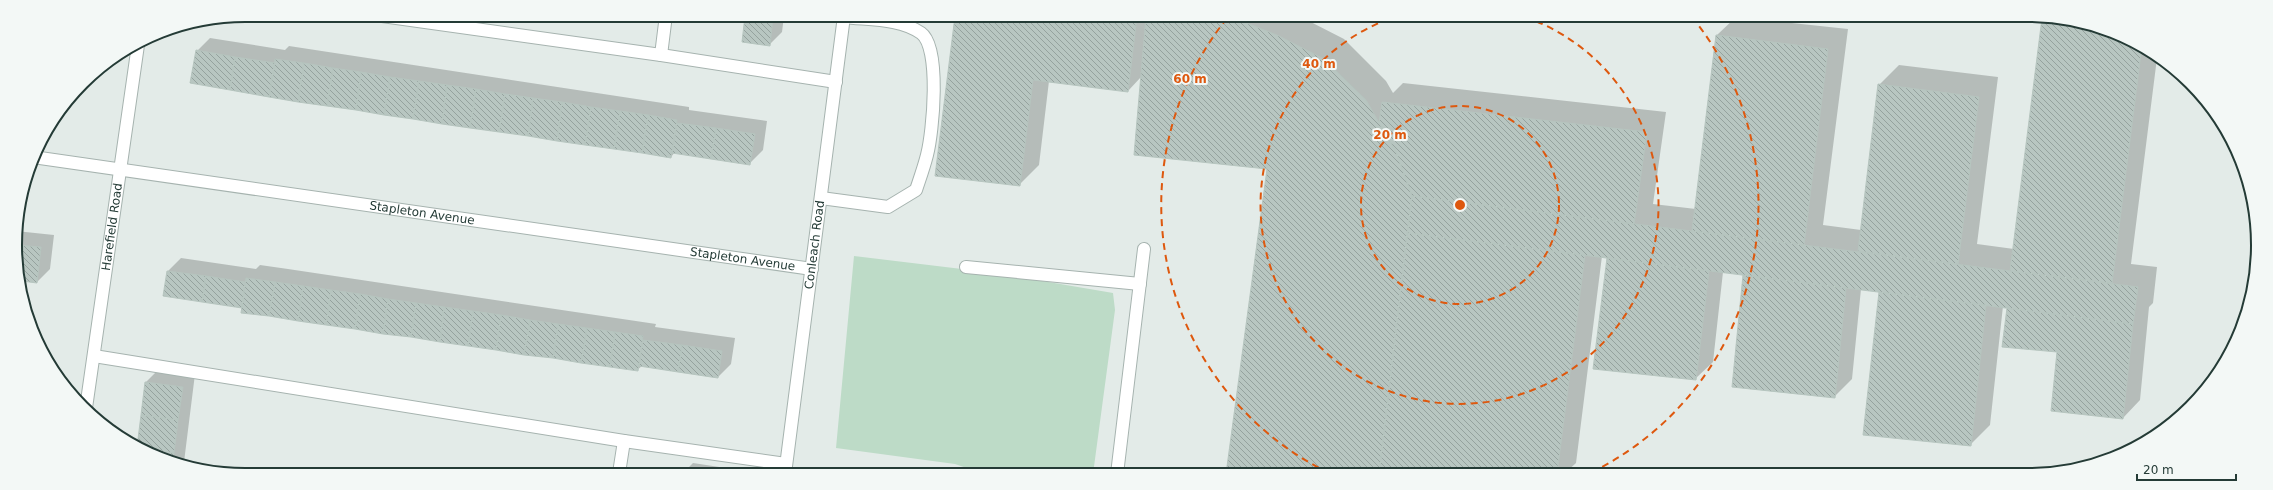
<svg xmlns="http://www.w3.org/2000/svg" width="2273" height="490" font-family="'DejaVu Sans',sans-serif">
  <style>
    .park { fill: #bddbc7 }
    .shadow { fill: #0003 }
    .building { fill: url(#building-back-hatch); stroke: #b6c5bf }
    .lines { fill: none; stroke-linecap: round; stroke-linejoin: round }
    .minor-casing { stroke: #a6b3af; stroke-width: 14 }
    .minor { stroke: #fff; stroke-width: 12 }
    .ring { fill: none; stroke: #de580e; stroke-width: 2; stroke-dasharray: 7 5 }
    .labels { text-anchor: middle; stroke-width: 4; stroke-linejoin: round; paint-order: stroke }
    .street-label { font-size: 12px; fill: #243b36; stroke: #f3f8f6 }
    .rim { fill: none; stroke: #243b36; stroke-width: 2 }
    .centre { fill: #de580e; stroke: #f3f8f6; stroke-width: 2 }
    .ring-label { font-size: 12px; text-anchor: middle; font-weight: bold; fill: #de580e; stroke: #f3f8f6; stroke-width: 4; stroke-linejoin: round; paint-order: stroke }
  </style>
  <defs>
    <pattern id="building-back-hatch" width="6" height="6" patternUnits="userSpaceOnUse"><rect width="6" height="6" fill="#b8c6c1"/><path d="M-1 5l2 2M0 0l6 6M5-1l2 2" fill="none" stroke="#95a29e"/></pattern>
  </defs>
  <rect width="100%" height="100%" fill="#e3ebe8"/>
  <path class="park" d="M854,256L995,273L1113,293L1115,310L1093,474H984L955,464L836,448Z"/>
  <path class="shadow" d="M746,16H784L782,32L769,45L743,42Z
    M956,16H1299L1344,39L1386,81L1393,93L1403,83L1666,112L1653,204L1696,209L1717,35L1736,17L1848,29L1823,225L1861,230L1879,85L1899,65L1998,77L1977,244L2014,249L2043,18L2058,17L2143,46L2157,58L2131,264L2157,267L2153,303L2149,307L2140,400L2123,418L2058,351L2008,307L2003,306L1990,425L1970,445L1880,291L1861,289L1852,379L1834,397L1744,274L1723,272L1713,362L1695,379L1609,257L1602,256L1576,463L1564,474H1227L1268,168L1141,77L1128,91L1049,81L1039,165L1019,185L936,175Z
    M210,38L285,50L289,46L689,107V110L767,121L763,150L750,163L675,152L671,157L197,51Z
    M16,231L54,235L50,269L37,282L22,280Z
    M181,258L256,269L260,265L288,269L656,324L655,327L735,338L731,364L718,377L642,366L637,370L165,295L168,271Z
    M159,369L195,374L184,462L138,447L146,382Z
    M693,463L726,468V473H683Z"/>
  <path class="building" d="M745,16H773L770,46L742,42Z
    M955,16H1137L1128,92L1033,80L1020,186L935,176Z
    M1146,16H1229L1279,36L1324,59L1366,100L1396,152L1412,196L1379,474H1226L1267,169L1134,155Z
    M2042,18L2070,21L2142,45L2112,283L2010,271Z
    M1716,35L1828,49L1804,245L1692,231Z
    M196,50L235,57L230,90L190,83Z
    M235,57L275,63L269,97L230,90Z
    M275,59L304,63L298,102L269,97Z
    M304,63L333,68L327,106L298,102Z
    M333,68L361,72L356,110L327,106Z
    M361,72L390,77L384,115L356,110Z
    M390,77L419,81L413,119L384,115Z
    M419,81L447,85L442,124L413,119Z
    M1878,84L1979,97L1958,264L1858,251Z
    M447,85L476,89L470,128L442,124Z
    M476,89L505,94L499,132L470,128Z
    M505,94L533,98L528,136L499,132Z
    M533,98L562,102L557,141L528,136Z
    M562,102L591,107L585,145L557,141Z
    M1382,102L1647,132L1634,224L1412,196L1396,152L1379,123Z
    M591,107L620,111L614,149L585,145Z
    M620,111L648,115L642,153L614,149Z
    M648,115L677,120L671,158L642,153Z
    M677,123L716,128L711,159L672,153Z
    M716,128L755,134L750,165L711,159Z
    M1412,196L2138,287L2133,324L1407,233Z
    M1407,233L1585,255L1557,474H1379Z
    M17,245L41,247L37,283L22,281Z
    M1607,258L1709,271L1696,380L1593,369Z
    M167,271L206,276L202,302L163,296Z
    M1743,275L1846,288L1835,398L1732,387Z
    M206,276L245,282L242,308L202,302Z
    M246,278L275,282L269,316L241,313Z
    M275,282L303,286L298,321L269,316Z
    M303,286L331,290L326,325L298,321Z
    M331,290L360,294L355,329L326,325Z
    M1879,292L1986,305L1971,446L1863,435Z
    M360,294L388,299L383,334L355,329Z
    M388,299L416,303L411,337L383,334Z
    M416,303L444,307L440,342L411,337Z
    M444,307L473,311L468,346L440,342Z
    M2007,308L2133,324L2123,419L2051,411L2057,352L2002,347Z
    M473,311L501,315L496,350L468,346Z
    M501,315L530,320L524,355L496,350Z
    M530,320L558,324L553,358L524,355Z
    M558,324L587,328L581,363L553,358Z
    M587,328L615,332L610,367L581,363Z
    M615,332L643,336L638,371L610,367Z
    M643,340L682,345L678,372L639,366Z
    M682,345L722,351L718,378L678,372Z
    M145,382L183,387L178,420L141,415Z
    M141,415L178,420L174,453L137,447Z
    M146,450L174,453L173,459Z"/>
  <g class="lines">
    <g class="minor-casing">
      <g id="minor">
        <path d="M375,15L661,55L836,82"/>
        <path d="M661,55L666,15"/>
        <path id="s1" d="M33,157L812,269"/>
        <path d="M821,198L888,207L916,190C920,178 924,167 927,155C933,132 941,47 921,33C900,18 869,20 844,17"/>
        <path d="M966,267L1140,284"/>
        <path d="M94,356L624,441L786,464"/>
        <path id="s2" d="M86,408L138,45"/>
        <path d="M619,473L624,441"/>
        <path id="s3" d="M785,474L844,16"/>
        <path d="M1117,474L1144,249"/>
      </g>
    </g>
    <use href="#minor" class="minor"/>
  </g>
  <g class="ring">
    <circle cx="1460" cy="205" r="99"/>
    <path d="M1525 17A199 199 0 1 1 1397 16"/>
    <path d="M1329 473A298 298 0 0 1 1228 17M1692 17A298 298 0 0 1 1588 474"/>
  </g>
  <g class="labels">
    <g class="street-label">
      <text dy="4" stroke="none"><textPath href="#s1" startOffset="393">Stapleton Avenue</textPath></text>
      <text dy="4" stroke="none"><textPath href="#s2" startOffset="183">Harefield Road</textPath></text>
      <text dy="4" stroke="none"><textPath href="#s3" startOffset="231">Conleach Road</textPath></text>
      <text dy="4" stroke="none"><textPath href="#s1" startOffset="717">Stapleton Avenue</textPath></text>
    </g>
  </g>
  <path d="M0 0H2273V490H0ZM245 22H2028A223 223 0 0 1 2251 245V245A223 223 0 0 1 2028 468H245A223 223 0 0 1 22 245V245A223 223 0 0 1 245 22Z" fill="#f3f8f6" fill-rule="evenodd"/>
  <path class="rim" d="M245 22H2028A223 223 0 0 1 2251 245V245A223 223 0 0 1 2028 468H245A223 223 0 0 1 22 245V245A223 223 0 0 1 245 22Z"/>
  <circle cx="1460" cy="205" r="6" class="centre"/>
  <g class="ring-label">
    <text x="1319" y="68">40 m</text>
    <text x="1190" y="83">60 m</text>
    <text x="1390" y="139">20 m</text>
  </g>
  <path d="M2137 474v6h99v-6" fill="none" stroke="#243b36" stroke-width="2"/>
  <text x="2143" y="474" font-size="12" fill="#243b36" stroke="#f3f8f6" stroke-width="3" paint-order="stroke">20 m</text>
</svg>
